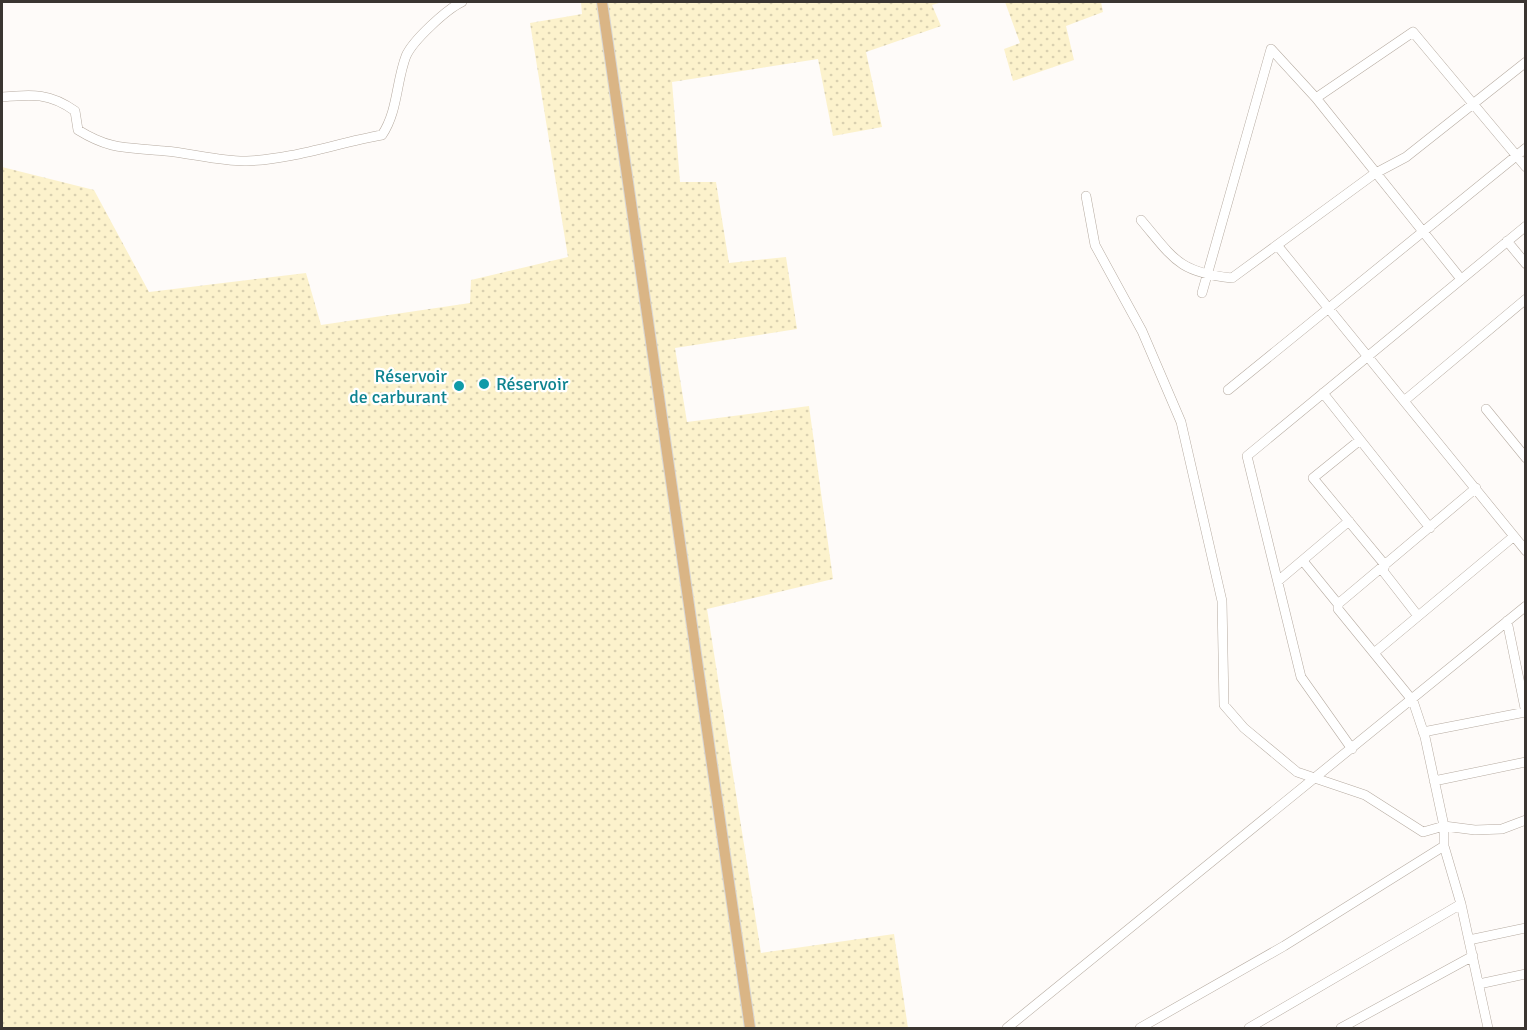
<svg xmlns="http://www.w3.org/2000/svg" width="1527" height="1030" font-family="Signika,sans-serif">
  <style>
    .sand { fill: url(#sand-dots) }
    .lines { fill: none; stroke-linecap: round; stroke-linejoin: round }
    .minor-casing { stroke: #b6aba1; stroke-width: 10 }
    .major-casing { stroke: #d8d7d6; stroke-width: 12 }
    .minor { stroke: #fff; stroke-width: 9 }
    .major { stroke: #dab585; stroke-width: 10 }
    .culture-dot { fill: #0f9aa8; stroke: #fff; stroke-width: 2 }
    .labels { text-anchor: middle; stroke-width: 4.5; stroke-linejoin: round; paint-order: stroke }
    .culture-label { font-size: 18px; fill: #0d838f; stroke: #fff; text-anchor: end }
  </style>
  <defs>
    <pattern id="sand-dots" width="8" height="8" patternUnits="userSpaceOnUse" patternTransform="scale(1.5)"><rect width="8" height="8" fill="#fcf2cc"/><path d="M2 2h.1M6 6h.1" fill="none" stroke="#d9d0b0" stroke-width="1.8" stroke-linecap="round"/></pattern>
  </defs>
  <rect width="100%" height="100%" fill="#fefbf9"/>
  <path class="sand" d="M581,2H942L932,5L941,26L866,52L882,127L833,136L818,59L672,82L680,182H716L729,263L786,257L797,329L675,348L687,422L809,406L833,579L707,609L761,953L894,934L908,1028H2V167L94,190L149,292L306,273L321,325L470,303L471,280L568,257L530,23L582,14Z
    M1005,2H1101L1103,12L1066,26L1074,60L1013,81L1004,49L1020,43Z"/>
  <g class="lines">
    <g class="minor-casing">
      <path id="minor" d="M1271,49L1316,98L1461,279
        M2,97C32,94 50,93 75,111L78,130C112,151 128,147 165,151C190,153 223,162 247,161C294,159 337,143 382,135C398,111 396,82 406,56C413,40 447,9 462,2
        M1316,98L1413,32L1526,167
        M1086,196L1095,245L1142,331L1181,422L1222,601L1224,705L1244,728L1297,772L1365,795L1423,832L1444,826L1475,830L1502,829L1526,820
        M1141,220C1174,259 1178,272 1232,278L1374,174L1406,157L1526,62
        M1507,241L1526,264
        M1277,245L1526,551
        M1202,293L1271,49
        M1228,390L1526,148
        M1323,393L1430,528
        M1404,401L1526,299
        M1486,409L1526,458
        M1360,440L1313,478L1385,565L1383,571L1418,616
        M1303,561L1338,604V609L1413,701L1425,737L1444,826V846L1461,904L1488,1028
        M1278,581L1349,521
        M1338,604L1476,488
        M1507,621L1526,713
        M1374,653L1513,537
        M1423,732L1526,712
        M1352,749L1301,677L1247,456L1526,226
        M1434,781L1526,762
        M1469,940L1526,928
        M1479,984L1526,974
        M1007,1028L1526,606
        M1140,1028L1284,946L1444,846
        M1249,1028L1461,904
        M1341,1028L1473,956"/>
    </g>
    <g class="major-casing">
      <path id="major" d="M602,2L750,1028"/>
    </g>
    <use href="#minor" class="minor"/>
    <use href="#major" class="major"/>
  </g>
  <g class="culture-dot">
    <circle cx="484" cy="384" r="6"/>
    <circle cx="459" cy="386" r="6"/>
  </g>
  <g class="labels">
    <g class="culture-label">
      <text x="447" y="382">Réservoir<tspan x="447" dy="21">de carburant</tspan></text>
      <text x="496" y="390" text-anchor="start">Réservoir</text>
    </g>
  </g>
  <rect width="1527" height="1030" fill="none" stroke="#3a3531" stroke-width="6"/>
</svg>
